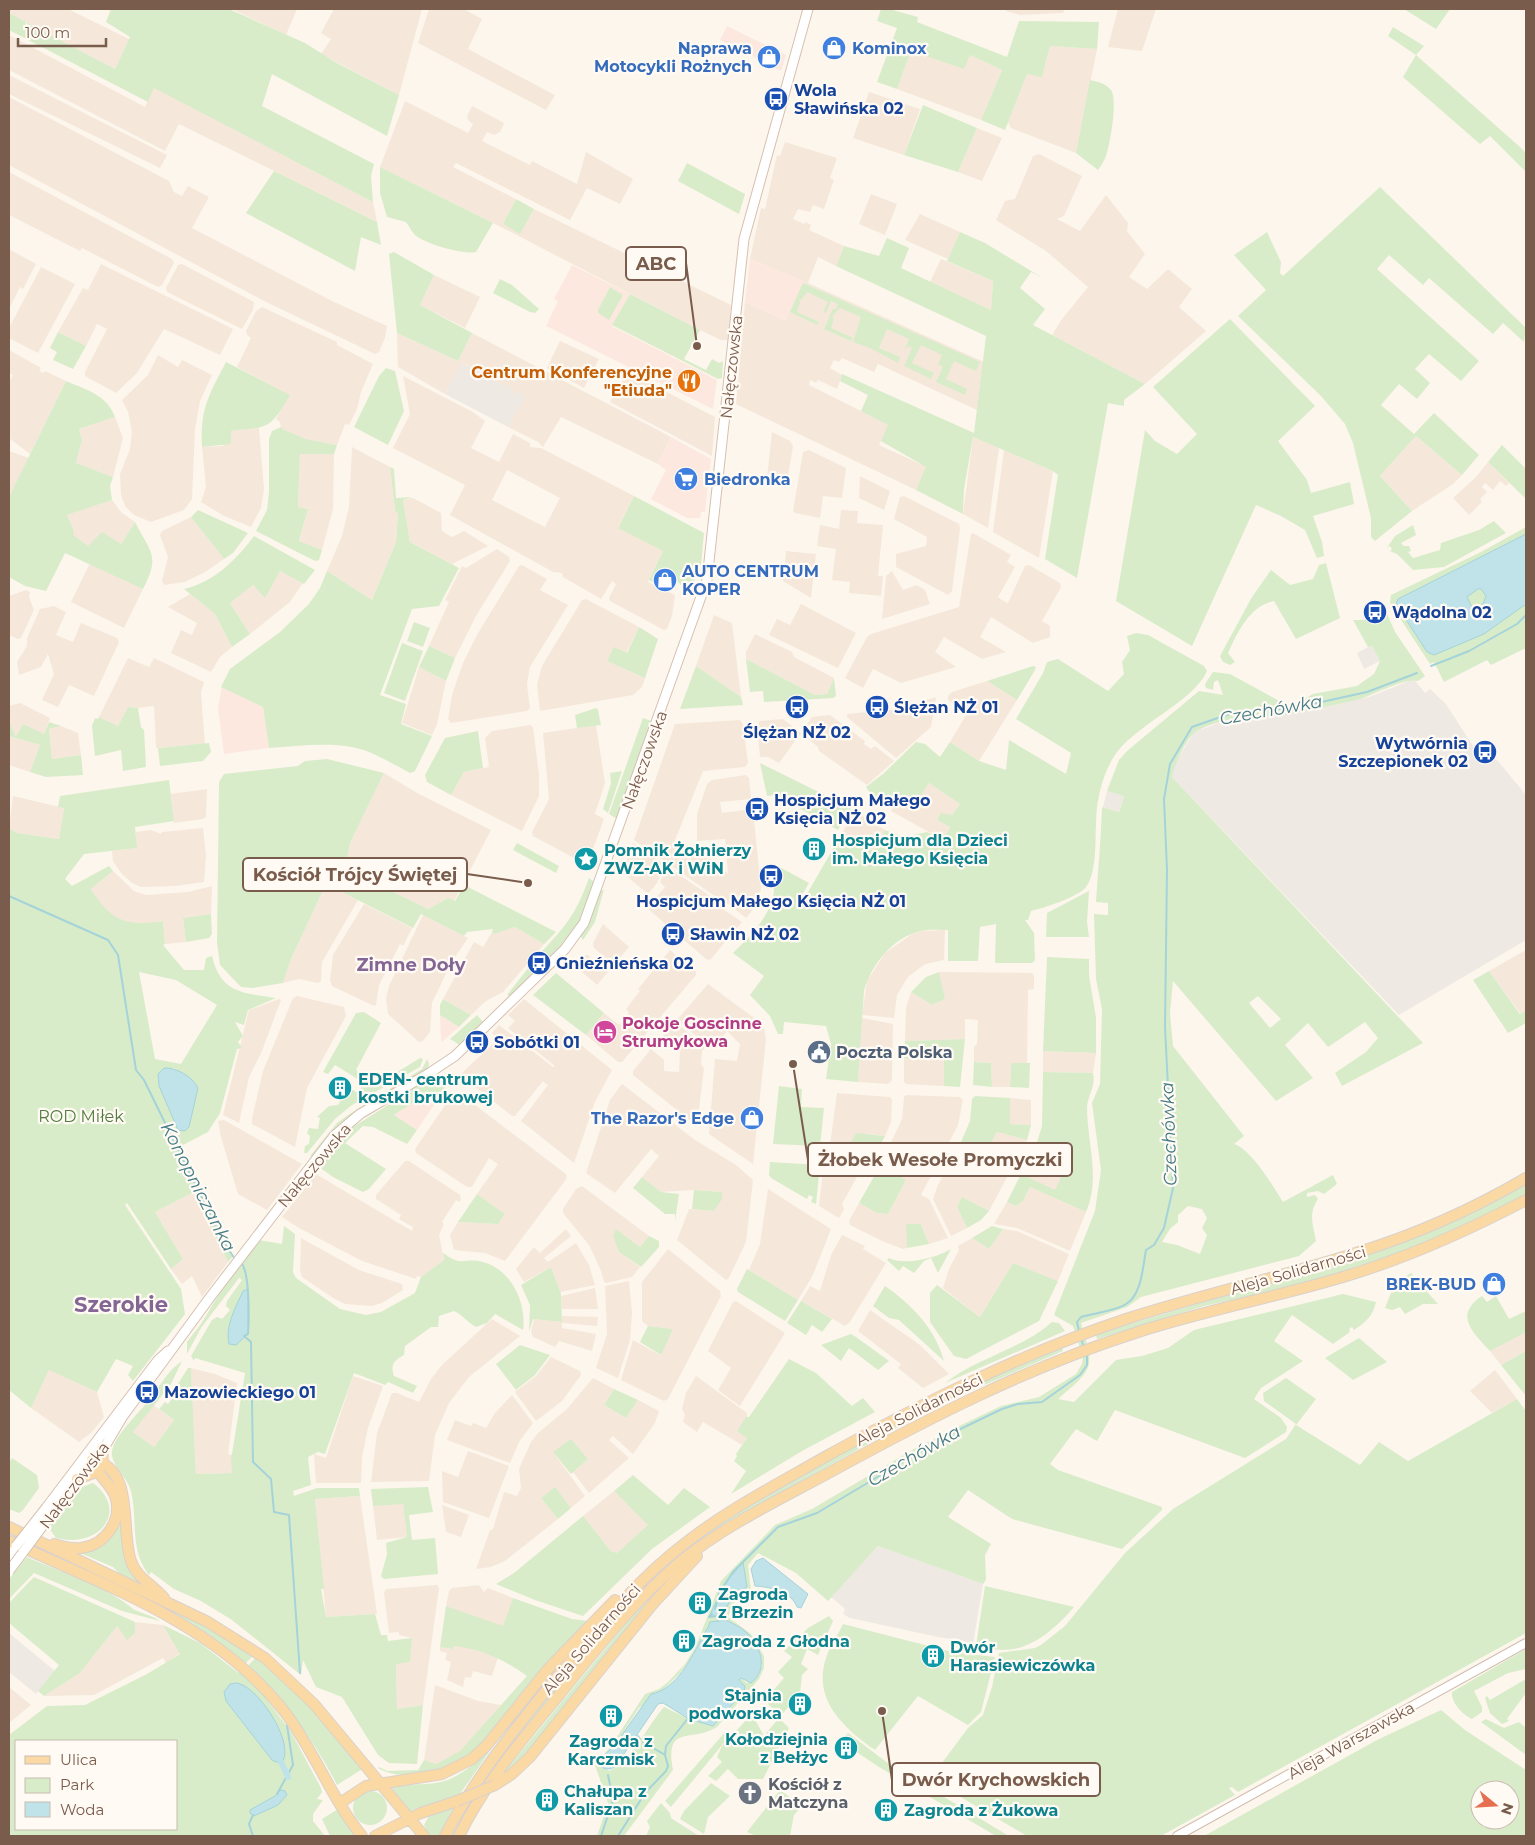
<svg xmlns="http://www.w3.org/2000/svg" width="1535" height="1845" font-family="Montserrat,sans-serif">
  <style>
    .residential { fill: #f5e8da; fill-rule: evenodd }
    .commercial { fill: #fde8e0 }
    .industrial { fill: #efe9e4 }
    .green { fill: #d8ecc9; fill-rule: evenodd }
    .water { fill: #bfe3e8; stroke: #a5d3da; fill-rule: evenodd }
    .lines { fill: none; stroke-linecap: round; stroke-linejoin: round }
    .stream { stroke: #a5d3da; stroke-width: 2 }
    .canal { stroke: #bfe3e8; stroke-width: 6 }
    .tertiary-casing { stroke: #d1beb0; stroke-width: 10 }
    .secondary-casing { stroke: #d6c0b0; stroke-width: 11 }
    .primary-casing { stroke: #dad1cd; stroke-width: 12 }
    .tertiary { stroke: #fff; stroke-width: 8 }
    .secondary { stroke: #fff; stroke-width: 9 }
    .primary { stroke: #fbd9a5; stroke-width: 10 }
    .secondary-bridge-casing { stroke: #d6c0b0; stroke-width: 11; stroke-linecap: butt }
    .primary-bridge-casing { stroke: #dad1cd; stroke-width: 12; stroke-linecap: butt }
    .secondary-bridge { stroke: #fff; stroke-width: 9 }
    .primary-bridge { stroke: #fbd9a5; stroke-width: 10 }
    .labels { text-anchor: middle; stroke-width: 4.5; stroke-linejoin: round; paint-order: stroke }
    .shop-label { font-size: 16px; font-weight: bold; fill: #366cbe; stroke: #fffaf3; text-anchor: end }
    .transit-label { font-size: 16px; font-weight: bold; fill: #164399; stroke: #fffaf3; text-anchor: start }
    .street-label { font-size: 16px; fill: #7a5c4d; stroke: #fffaf3 }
    .food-label { font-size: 16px; font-weight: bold; fill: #c56008; stroke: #fffaf3; text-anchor: end }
    .culture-label { font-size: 16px; font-weight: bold; fill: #0d838f; stroke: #fffaf3; text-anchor: start }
    .hotel-label { font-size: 16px; font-weight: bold; fill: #b23c85; stroke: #fffaf3; text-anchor: start }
    .service-label { font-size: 16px; font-weight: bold; fill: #4e5e75; stroke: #fffaf3; text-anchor: start }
    .park-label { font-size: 16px; fill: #537a41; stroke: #fffaf3 }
    .worship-label { font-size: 16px; font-weight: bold; fill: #5b616d; stroke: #fffaf3; text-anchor: start }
    .water-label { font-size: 18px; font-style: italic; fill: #437c86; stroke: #fffaf3 }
    .neighbourhood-label { font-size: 18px; font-weight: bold; fill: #846695; stroke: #fffaf3 }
    .district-label { font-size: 21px; font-weight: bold; fill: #846695; stroke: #fffaf3 }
    .leader { fill: none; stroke: #7a5c4d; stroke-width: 2 }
    .callout-dot { fill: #7a5c4d; stroke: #fffaf3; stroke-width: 2 }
    .callout { fill: #fffaf3; stroke: #7a5c4d; stroke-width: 2 }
    .callout-label { font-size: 18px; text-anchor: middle; font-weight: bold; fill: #7a5c4d }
  </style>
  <rect width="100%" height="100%" fill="#fdf6ec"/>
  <path class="residential" d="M9,9H68L129,39L115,69L9,13Z
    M232,9H297L286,35Z
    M334,9H422L399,95L321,54L331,39L321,33Z
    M429,9H464L482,19L468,49L555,95L546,110L418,43Z
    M1006,9H1065L1063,13L1020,15L1006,11Z
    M1118,9H1156L1142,51L1108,47Z
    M9,35L145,107L154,87L373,202L377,222L179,124L165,151L9,70Z
    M1050,46L1097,49L1076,153L1011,128L1008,122L1027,74L1042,76Z
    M911,51L970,55L1002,70L981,120L897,89Z
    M9,75L167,155L160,168L9,94Z
    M869,92L920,109L904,155L853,138Z
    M9,97L169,181L174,192L182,196L188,186L209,197L192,228L332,301L387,326L385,338L379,352L375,354L266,302L9,165Z
    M405,101L468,133L473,124L468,120L467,116L472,106L504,123L500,132L494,135L487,132L482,141L530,165L532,161L577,184L586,152L633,179L620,204L587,188L570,220L456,163L453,167L516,199L503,224L520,233L534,209L731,305L728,340H721L700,330L501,227L380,167Z
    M977,128L1002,138L982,181L958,172Z
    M785,142L837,158L830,178L834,180L824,209L813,205L810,212L798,209L793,219L804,224L806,222L811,225L809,230L844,246L836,266L818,257L808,283L984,362L977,410L878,364L874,372L842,358L839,362L834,360L830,368L842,375L837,389L818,380L816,383L810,380L809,385L889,425L879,445L927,467L916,490L736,404L745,302L785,320L803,281L750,259L761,208L765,209L777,155L780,156Z
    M1039,154L1082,176L1064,216L1057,219L1080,231L1106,195L1128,223L1127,231L1145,254L1129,277L1147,289L1168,269L1192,289L1179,307L1206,331L1145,384L1052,335L1062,319L1088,287L1046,251L996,220L1005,201L1015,199L1033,156Z
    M9,172L172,259L174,263L162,285L158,287L82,248L80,251L9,215Z
    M871,194L897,204L885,235L859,224Z
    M920,214L960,232L948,259L905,240Z
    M9,249L36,264L23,289L20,287L9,309Z
    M941,259L993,281L991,310L930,282Z
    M101,264L233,329L220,355L164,329L137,373L116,393L85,376V372L107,329L97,324L86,346L58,332L83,288L88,290Z
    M182,264L254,302L253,310L242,329L167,292L166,288L178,265Z
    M41,267L75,284L38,353L9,338V328Z
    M434,275L480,297L465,328L420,305Z
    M262,307L337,342V345L373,364L361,392L357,409L349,425L345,424L337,445L306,439L281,429L280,422L276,419L289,395L237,367L251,338L247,335L246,331L256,311Z
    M397,333L458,361L472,333L671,437L658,464L561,417L543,447L538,442L508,427L525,397L463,363L445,394L398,367Z
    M560,341L599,359L584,388L547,368Z
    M9,350L41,368L39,371L44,373L45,371L66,381L30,454L9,438V382L13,375L9,373Z
    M158,355L178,367L182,360L212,375L200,401L195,430L192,499L184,510L151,522L134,515L125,506L121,495L120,474L130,449L132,432L128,412L122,400L148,375Z
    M628,372L715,417L712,456L610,402Z
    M403,376L473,412L485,421L471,448L499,462L513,434L530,443V447L541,448L634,496L618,527L663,551L648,582L675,595L672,616L667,629L664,630L610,601L609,598L616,584L612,581L601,599L563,577L562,573L553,572L450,515L465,485L393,448L410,414ZM507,470L560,498L545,527L492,500Z
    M115,417L123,438L113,477L76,463L82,440L79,429Z
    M259,428L264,489L261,508L251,527L224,516L201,502L206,487L202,447L223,446L230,431Z
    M772,432L790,441L793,446L786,488L767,478Z
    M1416,436L1462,475L1453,484L1412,511L1380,476Z
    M973,437L999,448L988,528L963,514Z
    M352,447L390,467L395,511L398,514L396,542L372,600L327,571L342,536L349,507Z
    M809,450L846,468L842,498L823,496L820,518L795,513L793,511L803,452Z
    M1004,450L1053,471L1039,558L993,532Z
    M9,451L29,458L9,497Z
    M300,454H334L333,509L322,550L299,542L308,509L298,507Z
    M1488,462L1509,483L1506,486L1500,481L1493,490L1485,483L1482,487L1487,492L1480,499L1482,502L1469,515L1453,498L1476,477Z
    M860,476L890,491L884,510L859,498Z
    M904,496L959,524L960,529L952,591L948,595L896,567V554L926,546L927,537L894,519L900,497Z
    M413,498L441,513L442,531L452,537L464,531L488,546L452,564L410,542L403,500Z
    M112,500L122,513L135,522L121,544L88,547L72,535L67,515Z
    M841,510L858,511L857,523L883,525L878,576H883L881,596L849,593L850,582L832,580L836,549L817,546L820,525L839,529Z
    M191,517L224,559L205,572L185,582L164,585L162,581L168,557L160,535L162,531Z
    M973,533L1011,555L1007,562L1015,567L998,597L1002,600L1008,603L1025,566L1029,565L1060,583L1061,587L1042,621L1050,626V637L1033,643L991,617L980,637L1006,652L982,659L944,637L935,652L956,667L901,683L873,669L863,688L845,678L867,637L871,634L959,607L971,534Z
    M497,549L509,557L510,561L476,616L455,658L429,646L449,602L445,600L462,566L466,568Z
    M786,551L816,554L811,598L783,581Z
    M90,563L143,589L124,628L71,602Z
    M522,565L547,579L540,590L568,605L530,667L527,684L530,708L527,711L451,723L448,719L452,695L463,663L477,635L519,566Z
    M280,571L303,583L290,602L250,634L230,603L253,585L265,597Z
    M892,571L903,590L917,585L925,590L930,604L882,619L886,576Z
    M26,590L30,592L29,597L34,610L21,638L18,639L9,635V596Z
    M190,594L215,614L232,647L220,657L211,672L171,653L181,630L192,635L197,623L168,607Z
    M586,599L639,627L626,653L608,661L645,678L642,687L633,695L540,711L537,685L542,666L582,600Z
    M801,604L856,633L838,668L769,635L777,619L790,625Z
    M54,606L66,612L56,635L73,642L81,623L117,638L119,642L94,696L69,685L58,707L42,700L54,674L48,654L41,667L19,675L17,662L27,646V638L40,609Z
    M714,615L732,623L741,697L696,666Z
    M755,634L792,652L794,657L834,678L827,694L815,695L746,659V652Z
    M128,658L149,667L154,658L204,682L201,693L205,744L156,748L154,706L138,708L128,707L118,726L99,717Z
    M419,667L446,681L437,724L432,735L402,723Z
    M987,681L1017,700L979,761L950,742L968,712L948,700V696L952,692Z
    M936,697L931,727L896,758L847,717V714L897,709Z
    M20,703L50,718L44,734L16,737L9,721V706Z
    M830,715L865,741L864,744L871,749L875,746L894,761L867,785L819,751L818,747L801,733L779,763L768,757H760L757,725L760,721L783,719L801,733L812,717Z
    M740,720L743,724L748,763L745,767L703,771L673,845L684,850L697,847L728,874L725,839L697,841V814L707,784L712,780L746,775L749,778L751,799L720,802L722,813L753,809L761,890L755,907L746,918L730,905L716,897L634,840L675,724Z
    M530,725L533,727L539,774V796L522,831L451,795L464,772L489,767L485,738L492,731Z
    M596,725L605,783L595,814L604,819L587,865L533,836L532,832L549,799L543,733Z
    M61,726L78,733L81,755L52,759L49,729Z
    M9,736L40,745L30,772L9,765Z
    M384,773L419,794L491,830L454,901L448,898L428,909L365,878L346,864L350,843Z
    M929,783L960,804L952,815L937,820L950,827L943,840L891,811L899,798L910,804L920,797Z
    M207,789L206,817L203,819L174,823L171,794Z
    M13,796L64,808L59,839L17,833L9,828Z
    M855,811L885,830L873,851L842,833Z
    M203,828L206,856L204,882L175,886L141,887L132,883L121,873L113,861L112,851L136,848V832L151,830L161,834L162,832Z
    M633,843L665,865L657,883L648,894L622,872Z
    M668,867L726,907L724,910L742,922L710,960L706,959L647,908L665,887L660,882Z
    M113,871L134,891L146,895L188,892L212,886L211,914L183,918L186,942L165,944L163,921L141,925L130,923L114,918L100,903L91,889Z
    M326,884L358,900L322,962L321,981L318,983L299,979L283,983L291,959Z
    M364,904L412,928L403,946L400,944L379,985L376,1005L374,1006L332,986L330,980L333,955Z
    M423,915L468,938L451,963L432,1003L430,1032L423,1041L419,1042L388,1014L386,998L389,986Z
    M603,924L629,947L614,965L594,948L593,943Z
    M515,927L544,944L503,992L486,1001L471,1015L443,999L474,942L483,947L492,932L494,934Z
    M945,930L944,960L925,964L908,977L897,995L894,1018L862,1015L867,981L885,953L912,934L922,931Z
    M670,950L696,972V975L622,1062H618L586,1035L604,1013L619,1025L629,1013L626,1009L640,991L638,989Z
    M1526,950V1011L1521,1014L1489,971Z
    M584,955H588L608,972L597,985L574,965Z
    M939,972L1032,973L1034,976V989L1028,990L1027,1063H1011L1010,1087H992L991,1063L974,1062V1047L977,1044L978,1020L965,1019V1039L905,1041L906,1008L911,992L932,1005L945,999Z
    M708,984L754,1018L764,1029L766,1039L753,1164L709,1134L715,1059L737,1061L740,1044L727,1031L714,1049L676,1021Z
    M297,996L344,1007L346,1016L307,1088L295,1147L252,1124V1118L263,1071L293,998Z
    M279,999L281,1000L262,1051L249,1077L239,1123L223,1115L249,1010Z
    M524,999L612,1070L595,1102L574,1163L521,1121L548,1085L545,1083L543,1081L515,1116H512L462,1076L463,1072L498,1039L492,1033L499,1025L553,1067L555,1066L508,1028L515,1021L508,1015Z
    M862,1018L893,1024L892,1080L888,1084L858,1082Z
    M675,1022L706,1047L702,1051L701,1065L704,1068L697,1126L633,1075V1071L651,1049L664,1060V1071L679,1072L680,1052L662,1037Z
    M1043,1051L1096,1053L1093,1073L1043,1072Z
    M904,1058L945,1059L944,1086L906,1084L904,1082Z
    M622,1084L695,1140L736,1165L753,1180L746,1242L729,1278L726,1280L677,1240L689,1209L714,1211L722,1192L694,1190L661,1192L642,1177L659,1156L651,1149L615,1193L586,1173L610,1100Z
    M458,1092L566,1174L567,1178L505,1261L485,1253L454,1250L450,1235L458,1222L498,1224L505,1214L477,1194L498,1164L489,1158L472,1187H467L416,1153L415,1149L452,1095Z
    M837,1093L890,1097L892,1100L891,1122L885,1136L868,1134L845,1155L863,1166L842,1204L844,1209L839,1218L819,1206L825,1153L829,1152Z
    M906,1095L960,1097L963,1100L958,1125L921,1195L929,1199L948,1238L929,1244L921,1224H907V1248L903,1249L882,1241L850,1225L849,1221L859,1203L877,1213L888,1214L906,1180L880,1166L902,1119L904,1097Z
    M1010,1098L1031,1100V1125L1010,1124Z
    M224,1120L302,1164L267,1210L238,1194L221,1137L218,1121Z
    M997,1132L1027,1140L989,1211L962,1197L957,1207L967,1228L951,1236L933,1199L938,1185L961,1142L984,1154Z
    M1035,1149L1065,1165V1171L1055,1191L1021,1174Z
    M405,1161H409L460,1195L461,1199L459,1202L456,1200L442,1222L444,1224L439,1235L444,1260L421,1277L417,1276L416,1279L362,1261L299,1228L282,1217L316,1174L412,1231L413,1227L399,1219L401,1215L376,1199V1195Z
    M582,1186L649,1236L640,1247L616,1229L619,1252L640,1267L632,1277L606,1283L604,1282L601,1271L589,1245L563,1213V1209L576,1189Z
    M1030,1187L1086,1212L1070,1251L1017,1228L994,1224L1007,1202L1016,1206L1023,1201Z
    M768,1189L831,1229L813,1275L798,1300L749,1270L760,1244Z
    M194,1192L228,1262L202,1297L192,1276L182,1284L171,1269L183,1259L155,1212Z
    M566,1229L571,1236L544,1258L548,1262L576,1243L589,1265L595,1285L560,1292L551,1267L524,1282L516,1269L534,1247L540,1253Z
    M1003,1229L1017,1231L1069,1254L1058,1281L1013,1263L980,1317L943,1288L949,1269L959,1250L958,1246L972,1238L989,1249Z
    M842,1235L865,1246L863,1249L886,1263L850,1322L845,1326L801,1301L810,1286L820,1291L831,1255Z
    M301,1238L359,1270L402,1284L403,1290L382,1303L371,1306L345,1304L333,1298L302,1277L300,1271Z
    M668,1249L720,1291L721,1296L668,1399L664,1401L621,1380L633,1340L660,1355L673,1329L648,1326L642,1321V1282Z
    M629,1281L632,1313L630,1340L618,1378L596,1368L607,1334L605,1286Z
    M595,1288L598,1309H562L561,1296Z
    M736,1301L785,1333L740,1406L718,1390L731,1368L708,1351L733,1302Z
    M870,1310L920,1345L949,1374L923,1388L898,1368L901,1364L858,1331Z
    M562,1316L598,1317L597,1326L562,1323V1328L596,1334L592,1351L559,1341L555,1347L533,1337L531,1332L534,1319L562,1322Z
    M492,1319L520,1336L469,1377L449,1403L435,1435L429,1481L371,1482L377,1433L392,1393H397L419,1402L431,1379L442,1365Z
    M1526,1330V1351L1501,1365L1490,1351Z
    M551,1357L580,1371L581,1375L562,1401L536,1421L515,1392L536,1376Z
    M191,1368L215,1374L237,1383L228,1454L232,1455V1473L196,1474Z
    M49,1369L97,1392L104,1417L92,1432L79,1442L31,1408Z
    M1495,1370L1517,1399L1492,1413L1470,1391Z
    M353,1376L383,1386L368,1428L362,1457L361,1483H316L314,1454L326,1458Z
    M696,1376L747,1413V1438L742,1445L703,1422L697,1432L683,1422L685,1415L682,1409L686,1393Z
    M593,1378L614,1389L604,1405L626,1418L638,1400L659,1411L655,1423L633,1454L613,1436L609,1440L629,1458L589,1493L573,1472L588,1459L571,1440L553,1452L585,1496L571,1508L555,1488L541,1498L558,1519L505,1561L491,1567L476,1569L490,1530L493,1529L504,1492L517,1496L521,1488L519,1469L531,1442L538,1433L567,1409Z
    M512,1395L533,1423L519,1442L510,1463L447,1440L455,1420L471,1426L473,1423L486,1428L495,1413Z
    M153,1405L174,1420L154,1447L133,1432Z
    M468,1451L509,1466L489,1518L443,1502L442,1471L458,1477Z
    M614,1491L649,1525L617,1553L611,1551L583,1516Z
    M360,1496L377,1614L326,1617L315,1499Z
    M403,1503L407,1537L377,1540L373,1506Z
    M442,1505L469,1515L461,1537L446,1532Z
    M437,1585L439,1588L423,1705L397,1709L396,1663L412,1638L399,1635V1632L389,1633L384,1593L386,1589Z
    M479,1585L484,1592L488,1588L513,1598L503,1627L446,1606L449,1591L452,1588Z
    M135,1622L163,1625L180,1653L166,1663L163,1658L94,1695L44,1696L80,1673L117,1626L135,1633Z
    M454,1646L468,1647L498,1657L492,1676L473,1671L471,1678L465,1677L463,1687L447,1680L451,1662L445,1660L447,1653L440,1651V1647L453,1649Z
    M435,1685L478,1701L501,1705L461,1751L436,1764L424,1760Z
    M9,1687L31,1705L9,1723Z"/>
  <path class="commercial" d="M727,26L786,55L781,71L720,40Z
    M750,259L804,281L785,320L745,302Z
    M572,265L630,294L612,326L717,380L713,409L546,326L558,301L554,299Z
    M671,437L711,459L705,512H701L700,518H687L651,499L666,470L658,464Z
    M222,687L263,707L269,748L224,754L218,708Z
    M440,1015L459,1027L442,1042L441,1040Z
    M431,1092L438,1099L417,1130L394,1115Z"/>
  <path class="industrial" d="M462,363L526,397L508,427L445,394Z
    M1372,645L1380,661L1364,669L1357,653Z
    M1414,679L1425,693L1430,689L1446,704L1473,746L1476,758H1485L1486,754L1498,761L1526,795V940L1399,1015L1172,777L1174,765L1194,732L1230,719L1296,713L1369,697Z
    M1107,791L1124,796L1119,812L1103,807Z
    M878,1546L983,1584L973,1644L954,1638L952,1639L938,1637L850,1618L843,1614L845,1609L831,1597Z
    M9,1633L55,1671L36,1694L9,1672Z"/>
  <path class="green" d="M111,9H229L305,43L335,62L399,95L387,136L272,74L262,106L374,164L371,176L373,202L154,88L148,102L9,30V13L115,69L130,37L106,22Z
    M881,9H889L918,17L917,22L1007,57L1019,21L1099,22L1097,49L1050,46L1042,77L1027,74L1005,130L981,120L1002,70L970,55L964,69L911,51L897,89L877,82L897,28L877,21Z
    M1404,9H1450L1436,29Z
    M1393,27L1424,46L1416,55L1520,147L1526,153V172L1490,136L1480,144L1403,77L1416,55L1388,36Z
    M1090,80C1099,82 1105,83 1111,90C1118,101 1110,144 1106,156C1104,161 1101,166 1098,170L1076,153Z
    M923,105L977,128L958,172L904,155Z
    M687,163L745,194L739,214L678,181Z
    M380,167L493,223L476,252C464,255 425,244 415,235C412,232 409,226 406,222L387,217L380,193Z
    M274,171L377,222L381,245L361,237L355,271L246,213Z
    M1380,187L1526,328L1524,342L1503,323L1493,334L1429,278L1423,285L1389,255L1377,269L1479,361L1461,381L1429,354L1415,369L1430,383L1417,399L1399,384L1381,405L1414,434L1434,413L1479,455L1462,475L1416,436L1380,476L1412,511L1375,541L1371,537V518L1353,443L1345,424L1321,396L1238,316L1266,290L1234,255L1267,232L1281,262L1280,273L1283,276Z
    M516,199L534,209L520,234L503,224Z
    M960,232L985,243L1041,277L1031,272L1020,288L1045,309L1033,325L1145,384L1124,400V406L1108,403L1077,578L1045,559L1058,475L1053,471L973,437L964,489L963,514L916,490L926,467L881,441L888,425L861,411L868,395L840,381L842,374L974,433L986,336L836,266L844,246L879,256L887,238L909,248L901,268L991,310L993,281L947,261Z
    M394,252L434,275L420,305L472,333L458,361L397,333L389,254Z
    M500,279L512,285L539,309L535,313L530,312L493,293Z
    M803,283L980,362L976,371L954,361L946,379L967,389L965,395L936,382L943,367L938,364L942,355L921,345L912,363L934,373L931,379L904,366L912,348L908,346L905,349L909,339L887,329L879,348L900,357L898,363L870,348L853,342L861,317L840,308L832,317L834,318L831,328L853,338L851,341L824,329L833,309H836L838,304L831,301L826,313L823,312L828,302L807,292L801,300L799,299L800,302L797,312L819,322L817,325L790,312Z
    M610,287L623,295L609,320L598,313V310Z
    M630,294L700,330L684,359L706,370L712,359L719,363L723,361L722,378L718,379L612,325Z
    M1230,319L1315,406L1278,441L1307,480L1311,493L1350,482L1354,504L1313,516L1322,542L1324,556L1317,558L1305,530L1281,516L1256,505L1192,646L1116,601L1145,430L1155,441L1177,454L1197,434L1153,387Z
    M58,332L86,346L73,369L53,360L57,352L50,348Z
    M226,362L290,395C270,429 270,427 231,431V444L202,447C200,408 209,395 226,362Z
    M386,368L395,371L404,411L388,445L354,427L379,376Z
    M66,381C87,390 107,395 115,417L79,429L82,440L76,463L113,477L110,486L112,500L67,515L74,532L73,535L88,546L102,532L121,544L135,522C150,552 161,555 143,589L65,553L46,591L25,586L9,577V497Z
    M281,427L282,429L306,439L337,445L334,454H300L298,507L308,509L299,541L322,550L319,560L315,561L256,531L267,510L269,492V439L272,431Z
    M1502,445L1526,469V499L1488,462Z
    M390,467L394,469L396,498L412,497L403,500L410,542L459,568L439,606L412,609L380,695L406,704L401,724L432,736L415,771L410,773C397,766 383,758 369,752C339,740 301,746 269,748L263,707L221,687L230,669L280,632L309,604L320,588L327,571L372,600L396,542L398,514L395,511Z
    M634,496L704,533L701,565L689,593L673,577L667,589L649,580L648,582L663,551L618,528Z
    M198,510L248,533L233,553L224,559L191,517Z
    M1494,521L1506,533L1444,567L1413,570L1397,554L1390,551L1392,549L1390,546L1387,548L1395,536L1413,525L1416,535L1401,543L1404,546H1409L1411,551L1408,552L1413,558L1440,550L1441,543L1479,530Z
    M1526,527V648L1491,665L1487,660L1444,682L1434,662L1430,664L1390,603L1391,595L1481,552Z
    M254,536L315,570L304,584L280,571L265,598L253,585L230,603L250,634L232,647L215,614L184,589C214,582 236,560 254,536Z
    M1326,563L1340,618L1296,639L1274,601C1250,605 1237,633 1228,653L1235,662L1230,665L1223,662L1220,656L1252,597L1271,570L1290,585L1313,579L1319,565Z
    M1382,602L1395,632L1425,676L1418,681C1406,677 1371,696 1357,700C1337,704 1317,709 1297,713C1263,719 1228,714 1197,731C1187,736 1174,766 1172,777L1423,1043L1342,1086L1335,1073L1366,1052L1378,1038L1365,1022L1328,1047L1308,1023L1285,1045L1313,1078L1276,1101L1173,981L1170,1013L1173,1046L1244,1136L1234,1144C1251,1149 1273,1186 1283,1202L1333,1175L1337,1184L1324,1194L1318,1191L1307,1193V1197L1315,1195L1318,1199C1308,1214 1313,1224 1316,1241L1299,1256L1141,1297L1127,1307L1081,1323C1095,1369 1094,1368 1058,1399L1074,1402L1116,1360L1142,1356L1168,1348L1194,1330L1343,1294L1376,1302C1373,1316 1366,1322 1354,1330L1352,1327L1349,1329L1350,1332L1333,1344L1292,1315L1274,1341L1303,1361L1261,1388L1254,1399L1281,1418L1287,1427L1286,1432L1245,1458L1115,1410L1097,1441L1076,1429L1050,1464L1058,1470L1162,1507V1510L1122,1549L1012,1519L968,1490L948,1517L991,1544L985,1555L986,1580L983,1584L878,1546L828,1601L796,1573L758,1553L748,1565L751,1590L732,1604L728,1617L751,1634L764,1656V1668L759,1679L717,1727C692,1743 664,1723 673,1770L624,1836H597L608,1803L595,1765L611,1746L645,1694L659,1689L668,1682L685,1664L696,1646L721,1581L775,1525L812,1509L914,1449L957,1427L1001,1406L1039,1397L1076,1374L1082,1364L1083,1357L1073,1326L1054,1315L1095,1211L1101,1170L1092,1103L1100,1084L1102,1009L1096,979L1094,914L1108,915V903L1096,902C1098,870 1101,839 1102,807L1119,812L1124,796L1107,791L1119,760L1127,751L1199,691L1223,695L1218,680L1214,682L1213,690L1206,688L1205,684L1213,672L1230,674L1285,704L1297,703L1313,694L1357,686L1374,674L1380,661L1372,646L1368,647L1353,620H1368L1374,614L1378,604ZM1258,996L1281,1019L1270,1028L1249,1003ZM1188,1206L1202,1209L1207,1218L1202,1228L1207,1235L1200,1254L1177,1245L1162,1242L1170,1229L1178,1222V1215ZM743,1563L747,1587L736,1593L726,1607L710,1616L725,1583ZM726,1620C745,1632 770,1648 759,1675L747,1683L741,1678L738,1680L744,1691L713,1726L689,1719L664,1707C648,1725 631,1762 609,1771L599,1765L601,1758L614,1746L639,1708L661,1692L679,1674L690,1660L711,1624Z
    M414,622L430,628L423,647L407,641Z
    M639,627L658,639L645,678L607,661L614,647L627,653Z
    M1136,633L1148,635L1204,666L1207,671C1194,702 1132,726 1113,758C1102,776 1096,802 1096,824C1095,841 1097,872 1086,887C1078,897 1044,908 1031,911L1028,920H1025L1034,933L1035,960L1032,963H995L996,924L980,927L978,961H948V930C939,930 929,929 921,931C893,937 871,965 864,991L858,1082L826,1079L831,1044L826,1026L784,1022L783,1034H778L770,1016L750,995L764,976L733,953C750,936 771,916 774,891C774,881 770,873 774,864L809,883L797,904L800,906L842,833L873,851L885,830L904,837L927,832L943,840L950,827L937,820L941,813L952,815L960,804L929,783L920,797L910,804L900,798L893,807L870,793L866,787L884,773L916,742L925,744L940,757L950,742L979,761L1006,770L1009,740L1066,774L1071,753L1016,719L1043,673L1047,662L1058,659L1108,691L1124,674L1122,662L1130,650L1127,636Z
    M402,643L423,651L405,701L384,693Z
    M429,646L455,658L446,681L419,667Z
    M746,659L815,695L827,694L834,678L836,696L833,698L764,702L763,691L750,692Z
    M696,666L741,697L743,705L680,709Z
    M1033,666L1036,667L1035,670L1017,700L987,681Z
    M128,707L138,708L141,727L144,730L146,767L123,771L121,750L95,756L92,726L95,718L98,719L99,717L118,726Z
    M596,708L598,710L601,725L577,728L575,715Z
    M643,718L654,722L617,819L609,814Z
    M9,721L16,737L23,724L44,734L49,722L61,726L49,729L52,759L81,755L83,775L46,777L30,772L40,745L9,736Z
    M478,731L483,768L464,772L451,795L427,782L425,775L445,738Z
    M209,743L211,752L203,761L160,766L158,748Z
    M327,759L384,773L350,843L346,864L365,878L428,909L448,898L455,901L464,885L556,932L544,944L515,927L494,934L492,932L493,929L467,932L464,936L421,914L413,928L326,884L291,959L283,983L253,988L241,987L220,965L217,942L219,782L224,774L298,766L305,761Z
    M760,763L851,808L838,830L776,795L767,796Z
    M622,771L608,813L603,809L611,783L610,773Z
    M169,780L174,821L135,827L137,848L84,854L65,879L72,886L109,866L113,871L91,889C111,921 126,927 163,921L165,944L163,945L184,970H204L206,958L212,956C221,994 244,993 276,998L248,1010L244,1025L235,1022L243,1036L238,1042L242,1048L237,1049L220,1113L208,1132L179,1147L233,1256L228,1262L194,1192L155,1212L183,1259L171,1269L127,1203L125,1205L181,1289L185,1314L133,1381L128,1375L133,1366L116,1359L97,1392L49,1370L31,1408L9,1390V828L17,833L59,839L64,808L58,807L60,796ZM139,972L176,980L217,1005L181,1064L155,1059ZM174,1068L196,1084L159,1086L158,1074Z
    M517,843L559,866L556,873L513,850Z
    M589,878L594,882C585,912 573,947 542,960L538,956C565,926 575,917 589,878Z
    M604,889L595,922L583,940L580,935L600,892Z
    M1089,891L1087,922L1089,937H1046L1047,913Z
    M211,914L212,934L209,938L186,942L183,918Z
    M1047,957L1089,959V975L1096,1018V1053L1043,1051Z
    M536,958L539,961L526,983L511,996L507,995Z
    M1489,971L1520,1014L1526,1011V1023L1508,1033L1473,980Z
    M939,972L945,999L932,1005L911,992L926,977Z
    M556,973L604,1013L586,1035L533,995Z
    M443,999L471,1015L459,1027L440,1015V1005Z
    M364,1012L381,1023L356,1070L378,1084L420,1058L423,1059L420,1067L352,1105L335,1119L307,1153H304L305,1146L309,1144L310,1136L307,1133L309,1128L318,1129L320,1118L317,1117L329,1106L338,1105L349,1088L358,1093L364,1083L335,1065L328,1074L323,1072L356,1013Z
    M477,1015L484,1023L460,1045L450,1039Z
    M965,1039L960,1087L944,1086V1059L904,1058L905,1041Z
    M427,1059L429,1064L428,1069L350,1116L339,1126L313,1157L310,1156L337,1123L348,1115L422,1069Z
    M974,1062L991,1063L992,1087L973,1085Z
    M1011,1063H1030L1029,1088L1010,1087Z
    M1043,1072L1093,1073C1096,1086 1088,1095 1087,1107C1087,1143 1101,1177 1086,1212L1030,1187L1023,1201L1016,1206L1007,1202L1021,1174L1055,1190L1064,1171L1063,1169L1065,1164L1035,1149L1042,1126Z
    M434,1076L444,1077L447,1084L438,1099L430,1092L394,1115L417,1130L407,1144L373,1127L363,1126L345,1143L386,1169L369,1189L363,1192L333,1177L316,1165L345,1132Z
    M779,1086L802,1089L801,1107L824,1108L820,1146L773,1144Z
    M975,1096L1010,1098V1124L1031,1125L1027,1140L997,1132L984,1155L961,1142L970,1121L972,1099Z
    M856,1133L885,1136L868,1168L844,1155Z
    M770,1162L820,1165L816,1204L811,1202L813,1197L809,1195L807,1199L771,1178L769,1175Z
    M880,1166L906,1180L888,1214L877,1213L859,1203Z
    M642,1177L661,1192L679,1194L675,1221V1214H665L633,1188Z
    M1526,1184V1197L1472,1225L1361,1268L1269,1292L1204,1306L1097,1339L1096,1334L1298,1274Z
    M694,1190L722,1192V1199L714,1211L692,1209Z
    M477,1194L505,1214L498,1224L458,1222Z
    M962,1197L989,1211L981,1220L967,1228L957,1207Z
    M906,1224H921L929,1244L907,1248Z
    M284,1226L295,1234L293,1272L296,1278L340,1309L366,1315L381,1312L415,1293L421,1277L444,1260L443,1253C464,1268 463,1257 483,1262C511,1269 527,1303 523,1330L495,1314L487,1323L476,1327C467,1322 463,1315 454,1311L439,1316L438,1327H431L405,1346L404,1355C394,1361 390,1364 394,1376L417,1386L413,1393L388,1382L385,1385L354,1373L325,1454L318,1452L308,1457L311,1485L293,1491L294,1496L317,1488H359L360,1496L315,1499L324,1589H321L326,1617L375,1614L381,1635H387L388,1641L412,1638L410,1662L396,1664L397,1709L423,1705L417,1764L389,1763L378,1755L342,1697L316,1687L303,1660L301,1675L232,1620L201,1601L174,1589L151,1572L149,1575C129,1550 138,1519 131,1491C127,1476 110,1465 112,1451C115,1435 139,1413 149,1400C161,1385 168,1370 182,1361L171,1384L133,1432L154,1447L174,1420L159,1409L165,1402L168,1404L179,1390L176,1387L188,1368H191L196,1474L232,1473L231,1460L245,1373L195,1358L194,1361L191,1356L212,1320L217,1317L222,1319L230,1310L226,1306L227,1301L242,1280L239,1278L201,1328L187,1354V1342L201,1324L221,1291L259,1240L282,1244Z
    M992,1226L1003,1229L989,1249L972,1238Z
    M616,1229L640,1247L649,1236L659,1241V1247L641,1267L619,1252L613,1236Z
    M951,1249L938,1273L931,1258L924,1261L914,1273L903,1266L899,1271L887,1260L889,1258C904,1266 937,1258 951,1249Z
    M1013,1263L1058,1281L1039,1321L966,1359L954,1356L930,1322V1293L937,1285L980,1317Z
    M551,1267L561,1294L562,1322L533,1319L529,1332L530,1305L521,1285Z
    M747,1269L798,1300L785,1321L738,1292L737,1289Z
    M1411,1273L1413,1275C1409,1280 1406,1287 1413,1292L1421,1285L1438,1304H1423L1405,1314L1400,1307L1392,1310L1385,1308L1395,1283Z
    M885,1286C912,1305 935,1328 944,1361L899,1320L889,1318L873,1306Z
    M1482,1296L1487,1302L1496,1296L1509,1319L1526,1311V1332L1490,1351C1473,1333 1453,1315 1482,1296Z
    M801,1301L832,1319L822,1332L812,1325L806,1335L787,1323Z
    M1052,1322L1059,1323L1065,1331L945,1383C976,1358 1022,1349 1052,1322Z
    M648,1326L673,1329L661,1355L640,1342Z
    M851,1334L856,1337L889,1361L878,1370L849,1348L841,1361L821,1345Z
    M1359,1338L1387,1362L1353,1380L1325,1358Z
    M520,1345L550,1355L535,1375L516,1390L496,1364Z
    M1062,1346L1063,1351L938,1405L753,1508L722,1527L630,1605L455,1836H452L480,1783L532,1713L618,1611L672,1558L724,1520L823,1462L948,1396Z
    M1526,1351V1396L1501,1365Z
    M789,1359L816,1373L852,1406L863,1398L875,1412L802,1451L731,1494L746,1471L734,1461L737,1456L736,1454L747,1438L737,1431L746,1417H749Z
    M1286,1378L1316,1399L1296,1425L1360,1465L1379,1442L1408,1461L1517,1399L1526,1411V1633L1238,1792L1232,1787L1229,1788L1235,1795L1161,1836H1027L930,1779L968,1728L983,1715L992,1687L999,1653L1035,1648L1041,1645L1065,1626L1125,1553L1173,1509L1286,1439L1296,1424L1264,1401L1263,1393Z
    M614,1389L638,1400L626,1418L604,1405Z
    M571,1439L588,1459L571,1474L553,1452Z
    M12,1458L37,1475L39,1488L23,1510L19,1513L9,1509V1463Z
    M104,1470L117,1489L125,1549L146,1587L120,1574L113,1567L80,1553L119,1516L102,1472Z
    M633,1475L668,1505L684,1488L710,1507L652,1549L583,1616L535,1600L496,1584L514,1573L583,1516L611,1551L617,1553L648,1525L614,1491Z
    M93,1483C130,1511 99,1549 56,1538L49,1528L79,1488Z
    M428,1487L433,1512L409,1515L412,1540L435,1538L438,1574L384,1579L381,1576L387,1554L386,1543L407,1537L403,1504L373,1506L371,1489Z
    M555,1487L571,1508L558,1519L541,1498Z
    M9,1532L216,1630L253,1656L246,1663L187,1623L9,1537Z
    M27,1557C63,1573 106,1586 133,1609C135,1611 154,1616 160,1621L122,1611L34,1573L9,1599V1579Z
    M675,1574L533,1748L517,1765L501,1776L633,1615Z
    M34,1577L135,1622V1633L127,1640L117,1626L80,1673L44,1696L38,1691L59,1665L9,1623V1603Z
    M985,1586L1074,1607C1056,1628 1032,1650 1003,1650C994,1650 985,1647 976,1646Z
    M513,1598L572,1619L588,1621C563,1650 538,1679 513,1708C500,1723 487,1741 471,1753C448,1771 405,1784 378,1768L379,1767L387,1771L418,1770L424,1760L436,1764L460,1751L527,1676C505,1660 481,1649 454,1646L453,1649L440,1647L446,1606L503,1626Z
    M829,1616L833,1621L818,1655L807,1649L801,1664L808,1669L802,1675L800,1693L780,1717L765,1700L784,1678L778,1672L792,1657L784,1651L808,1628Z
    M843,1624L952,1652L995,1657L981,1712L968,1725L918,1696L875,1750C842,1727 811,1698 827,1655C831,1644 838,1635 843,1624Z
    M163,1625L200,1643L237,1672L241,1673L261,1692L291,1732L321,1788L322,1792L317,1799L323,1800L313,1814V1821L325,1836H9V1735L47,1706L85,1705L147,1674L180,1654ZM16,1741H176V1829H16Z
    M592,1627L492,1748L460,1794L411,1812L391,1787C410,1782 429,1787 448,1780C482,1766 500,1732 523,1705C545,1678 569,1653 592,1627Z
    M1526,1649V1669L1508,1673L1474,1691L1482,1707V1712L1472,1719C1463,1715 1451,1703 1452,1692Z
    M256,1657L312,1709L364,1768L337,1785C314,1740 285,1701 248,1666Z
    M1526,1679V1693L1507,1719L1509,1721L1502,1724L1490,1713L1485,1698L1487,1696L1490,1700Z
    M1441,1710L1465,1730L1526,1770V1836H1204L1377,1740ZM1480,1790H1510V1820H1480Z
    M752,1714L764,1736L779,1718L789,1728L763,1779H738L728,1769L716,1781L708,1776L722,1762L717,1757L722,1746Z
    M1486,1719L1504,1728L1519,1722L1526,1728V1755L1481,1722Z
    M726,1731L732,1733L671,1807L665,1801Z
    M848,1733L889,1764L1009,1836H996L879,1767L840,1741Z
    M711,1783L730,1796L708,1817L704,1834L680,1819L684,1811Z
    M780,1790L802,1806L794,1815L790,1836H756L747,1832Z
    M353 1808a17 17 0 1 1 34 0a17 17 0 1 1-34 0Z
    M661,1803L670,1813L671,1818L699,1836H646L650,1827L647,1821Z
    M454,1806L439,1836H429L424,1825L430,1814Z
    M338,1809L354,1832L353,1836H330L322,1819Z"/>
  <path class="water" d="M1526,534V604L1484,634L1434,655L1427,652L1396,604L1398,599ZM1478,589H1481L1486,596L1483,604L1476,608L1472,607L1467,597Z
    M164,1068C176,1067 193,1077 198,1088L189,1127L185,1131L178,1130L159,1086L158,1074Z
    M248,1289V1334L236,1345L229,1344C225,1325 236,1307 243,1291Z
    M763,1558L808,1594L801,1608L797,1607C791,1591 770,1587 755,1586L751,1569L756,1561Z
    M743,1562L747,1587C736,1592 726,1602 725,1615L709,1617L725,1583Z
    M726,1620C733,1624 741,1627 746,1632C761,1645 769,1670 751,1683L741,1678L739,1680L745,1686L744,1691L713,1726L689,1719L663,1703L658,1704L615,1767C608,1770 605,1770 599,1765L601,1758L614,1746L651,1694C676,1690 692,1657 703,1636C705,1631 709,1628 710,1622Z
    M236,1683C256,1684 294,1740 283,1761L276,1762L272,1760L226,1701L224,1692L230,1684Z
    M281,1790L285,1791L287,1795L278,1805L254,1816L250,1813V1810L275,1796Z"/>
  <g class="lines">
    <path class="stream" d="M1431,666L1469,651L1517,624L1526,615
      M9,896L108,940L118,955L136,1070L144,1080L224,1243L235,1259
      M241,1263C250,1271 249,1320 248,1334L244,1336L251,1342L253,1462L271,1479L274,1512L289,1515L300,1673
      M1079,1331L1077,1322L1081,1317C1093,1313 1116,1311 1126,1304C1142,1295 1143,1265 1146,1250L1154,1245L1164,1228L1173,1188L1165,1027L1167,870L1164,799L1170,764L1192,727L1232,713L1294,708L1367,692L1417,673
      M1081,1338L1084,1348
      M715,1609L719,1593L733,1572L778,1527L817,1513L950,1434L1002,1409L1018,1404L1042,1402L1080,1375L1087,1365V1355
      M712,1614L709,1617L717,1616L718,1621
      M638,1736L640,1739
      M643,1742L665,1755
      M277,1794L293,1765L287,1725
      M253,1815L249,1824L253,1836
      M601,1836L613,1800L608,1775
      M618,1836L645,1793L666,1771L668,1766L665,1755L666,1746L689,1717"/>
    <path class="canal" d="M281,1762L288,1777"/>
    <g class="tertiary-casing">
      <path id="tertiary" d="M1177,1836L1526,1643"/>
    </g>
    <g class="secondary-casing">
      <path id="secondary" d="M46,1508L158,1360L168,1351
        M53,1512L107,1443L123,1416L211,1296L334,1136L360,1114L431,1072L455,1056L565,949L584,923L707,580L744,239L808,9
        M9,1556L16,1546"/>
    </g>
    <g class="primary-casing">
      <path id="primary" d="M102,1448L103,1463
        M77,1479L96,1472
        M9,1527L208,1622L265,1658L314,1704L424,1836
        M9,1541C107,1587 215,1623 284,1711C314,1750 331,1798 362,1836
        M54,1544C63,1547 72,1549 81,1548C106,1545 123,1519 115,1496C109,1481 96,1475 92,1460C136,1468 120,1531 131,1561C136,1577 153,1585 164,1598
        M495,1785L512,1774L530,1757L652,1605L697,1556
        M340,1803L366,1786L442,1774L472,1759L487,1745L548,1669L615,1600
        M375,1836L421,1813L457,1801
        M445,1836C476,1775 519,1724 562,1671C600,1626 637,1580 684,1544C727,1510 776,1485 823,1458C921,1404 1020,1354 1126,1319C1203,1294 1282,1277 1359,1252C1417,1234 1473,1209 1526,1178
        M459,1836C484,1785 519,1743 555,1700C594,1652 633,1602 680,1562C727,1524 781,1499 834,1470C931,1417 1027,1368 1132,1334C1201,1311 1273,1298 1343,1277C1407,1258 1467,1231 1526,1200"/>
    </g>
    <use href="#tertiary" class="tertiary"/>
    <use href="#secondary" class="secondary"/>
    <use href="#primary" class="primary"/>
    <g class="secondary-bridge-casing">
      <path id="secondary-bridge" d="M16,1546L46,1508
        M9,1571L53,1512"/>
    </g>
    <g class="primary-bridge-casing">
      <path id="primary-bridge" d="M457,1801L495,1785"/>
    </g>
    <use href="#secondary-bridge" class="secondary-bridge"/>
    <use href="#primary-bridge" class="primary-bridge"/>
  </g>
  <defs>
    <g id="shop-disc" transform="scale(1.25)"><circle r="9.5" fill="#3f7fe0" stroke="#fffaf3"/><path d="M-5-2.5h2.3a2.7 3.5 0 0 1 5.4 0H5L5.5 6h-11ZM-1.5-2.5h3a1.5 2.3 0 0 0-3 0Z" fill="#fff"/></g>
    <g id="bus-disc" transform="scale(1.25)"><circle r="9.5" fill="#1a4fb4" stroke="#fffaf3"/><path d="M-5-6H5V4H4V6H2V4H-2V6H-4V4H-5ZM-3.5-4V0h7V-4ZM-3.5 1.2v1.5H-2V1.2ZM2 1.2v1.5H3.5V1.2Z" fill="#fff"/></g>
    <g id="restaurant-disc" transform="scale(1.25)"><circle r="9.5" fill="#e8710a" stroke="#fffaf3"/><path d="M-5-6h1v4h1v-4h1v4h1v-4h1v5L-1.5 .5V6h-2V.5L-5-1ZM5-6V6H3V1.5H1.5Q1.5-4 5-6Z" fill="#fff"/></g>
    <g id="supermarket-disc" transform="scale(1.25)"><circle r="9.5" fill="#3f7fe0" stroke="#fffaf3"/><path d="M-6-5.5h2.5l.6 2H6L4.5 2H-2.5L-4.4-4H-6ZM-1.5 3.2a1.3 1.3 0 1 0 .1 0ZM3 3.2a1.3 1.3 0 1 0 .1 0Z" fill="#fff"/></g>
    <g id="building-disc" transform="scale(1.25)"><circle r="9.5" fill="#0f9aa8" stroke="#fffaf3"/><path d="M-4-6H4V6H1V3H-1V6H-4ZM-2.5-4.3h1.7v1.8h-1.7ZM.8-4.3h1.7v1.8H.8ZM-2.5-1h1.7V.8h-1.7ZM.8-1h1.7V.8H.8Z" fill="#fff"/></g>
    <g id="sight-disc" transform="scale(1.25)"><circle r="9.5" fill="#0f9aa8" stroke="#fffaf3"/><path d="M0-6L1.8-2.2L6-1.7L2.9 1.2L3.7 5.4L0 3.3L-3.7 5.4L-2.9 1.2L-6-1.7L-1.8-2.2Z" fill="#fff"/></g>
    <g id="hotel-disc" transform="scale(1.25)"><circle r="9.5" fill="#d1479c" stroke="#fffaf3"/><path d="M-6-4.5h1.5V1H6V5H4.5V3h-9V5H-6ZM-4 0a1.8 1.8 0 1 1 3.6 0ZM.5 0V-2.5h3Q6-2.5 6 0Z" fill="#fff"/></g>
    <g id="civic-disc" transform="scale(1.25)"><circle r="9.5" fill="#5c6f8a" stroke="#fffaf3"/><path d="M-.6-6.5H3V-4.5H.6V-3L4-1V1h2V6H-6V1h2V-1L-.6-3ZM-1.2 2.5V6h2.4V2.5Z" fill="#fff"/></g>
    <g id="church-disc" transform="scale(1.25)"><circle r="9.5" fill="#6b7280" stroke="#fffaf3"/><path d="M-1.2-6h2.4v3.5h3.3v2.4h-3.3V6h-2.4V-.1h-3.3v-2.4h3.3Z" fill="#fff"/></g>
  </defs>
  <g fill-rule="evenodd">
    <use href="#shop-disc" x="834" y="48"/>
    <use href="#shop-disc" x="769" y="57"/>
    <use href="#bus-disc" x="776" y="99"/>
    <use href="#restaurant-disc" x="689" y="381"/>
    <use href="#supermarket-disc" x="686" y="479"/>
    <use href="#shop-disc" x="665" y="580"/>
    <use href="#bus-disc" x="1375" y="612"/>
    <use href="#bus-disc" x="797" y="707"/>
    <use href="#bus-disc" x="877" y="707"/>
    <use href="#bus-disc" x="1485" y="752"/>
    <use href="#bus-disc" x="757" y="809"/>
    <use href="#building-disc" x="814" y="849"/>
    <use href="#sight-disc" x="586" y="859"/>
    <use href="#bus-disc" x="771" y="876"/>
    <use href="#bus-disc" x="673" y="934"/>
    <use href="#bus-disc" x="539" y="963"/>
    <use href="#hotel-disc" x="605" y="1032"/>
    <use href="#bus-disc" x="477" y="1042"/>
    <use href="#civic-disc" x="819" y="1052"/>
    <use href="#building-disc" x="340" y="1088"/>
    <use href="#shop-disc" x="752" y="1118"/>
    <use href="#shop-disc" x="1494" y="1284"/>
    <use href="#bus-disc" x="147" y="1392"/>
    <use href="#building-disc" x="700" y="1603"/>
    <use href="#building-disc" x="684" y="1641"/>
    <use href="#building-disc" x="933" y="1656"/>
    <use href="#building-disc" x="800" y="1704"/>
    <use href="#building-disc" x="611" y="1716"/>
    <use href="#building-disc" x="846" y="1748"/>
    <use href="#church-disc" x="750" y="1793"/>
    <use href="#building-disc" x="547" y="1800"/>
    <use href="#building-disc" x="886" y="1810"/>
  </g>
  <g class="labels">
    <g class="shop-label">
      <text x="752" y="54">Naprawa<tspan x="752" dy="18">Motocykli Rożnych</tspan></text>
      <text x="852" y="54" text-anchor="start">Kominox</text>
      <text x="704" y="485" text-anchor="start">Biedronka</text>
      <text x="682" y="577" text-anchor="start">AUTO CENTRUM<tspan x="682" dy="18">KOPER</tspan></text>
      <text x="734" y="1124">The Razor's Edge</text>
      <text x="1476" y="1290">BREK-BUD</text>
    </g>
    <g class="transit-label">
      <text x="794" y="96">Wola<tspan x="794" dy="18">Sławińska 02</tspan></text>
      <text x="1392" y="618">Wądolna 02</text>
      <text x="894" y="713">Ślężan NŻ 01</text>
      <text x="797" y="738" text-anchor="middle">Ślężan NŻ 02</text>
      <text x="1468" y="749" text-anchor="end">Wytwórnia<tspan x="1468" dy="18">Szczepionek 02</tspan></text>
      <text x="774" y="806">Hospicjum Małego<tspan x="774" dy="18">Księcia NŻ 02</tspan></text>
      <text x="771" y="907" text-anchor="middle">Hospicjum Małego Księcia NŻ 01</text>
      <text x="690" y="940">Sławin NŻ 02</text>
      <text x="556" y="969">Gnieźnieńska 02</text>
      <text x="494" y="1048">Sobótki 01</text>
      <text x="164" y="1398">Mazowieckiego 01</text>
    </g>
    <g class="street-label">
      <text transform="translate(731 367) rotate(-84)" y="6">Nałęczowska</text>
      <text transform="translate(644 760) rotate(-70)" y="6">Nałęczowska</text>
      <text transform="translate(314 1165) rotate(-50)" y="6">Nałęczowska</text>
      <text transform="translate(1298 1270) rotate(-16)" y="6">Aleja Solidarności</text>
      <text transform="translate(919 1409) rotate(-27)" y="6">Aleja Solidarności</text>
      <text transform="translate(74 1485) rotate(-53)" y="6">Nałęczowska</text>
      <text transform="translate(591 1639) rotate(-49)" y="6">Aleja Solidarności</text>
      <text transform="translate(1351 1740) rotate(-29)" y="6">Aleja Warszawska</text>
    </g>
    <g class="food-label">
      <text x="672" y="378">Centrum Konferencyjne<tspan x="672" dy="18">"Etiuda"</tspan></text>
    </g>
    <g class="culture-label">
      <text x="832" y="846">Hospicjum dla Dzieci<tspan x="832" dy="18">im. Małego Księcia</tspan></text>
      <text x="604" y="856">Pomnik Żołnierzy<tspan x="604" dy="18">ZWZ-AK i WiN</tspan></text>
      <text x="358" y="1085">EDEN- centrum<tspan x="358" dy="18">kostki brukowej</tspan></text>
      <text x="718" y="1600">Zagroda<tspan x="718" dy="18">z Brzezin</tspan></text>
      <text x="702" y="1647">Zagroda z Głodna</text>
      <text x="950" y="1653">Dwór<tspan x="950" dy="18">Harasiewiczówka</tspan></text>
      <text x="782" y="1701" text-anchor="end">Stajnia<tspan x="782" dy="18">podworska</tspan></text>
      <text x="828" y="1745" text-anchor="end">Kołodziejnia<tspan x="828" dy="18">z Bełżyc</tspan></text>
      <text x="611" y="1747" text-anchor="middle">Zagroda z<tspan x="611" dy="18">Karczmisk</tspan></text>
      <text x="564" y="1797">Chałupa z<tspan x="564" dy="18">Kaliszan</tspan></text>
      <text x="904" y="1816">Zagroda z Żukowa</text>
    </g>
    <g class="hotel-label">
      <text x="622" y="1029">Pokoje Goscinne<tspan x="622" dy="18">Strumykowa</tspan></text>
    </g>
    <g class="service-label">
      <text x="836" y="1058">Poczta Polska</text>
    </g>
    <g class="park-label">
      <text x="81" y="1122">ROD Miłek</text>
    </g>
    <g class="worship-label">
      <text x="768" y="1790">Kościół z<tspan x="768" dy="18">Matczyna</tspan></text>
    </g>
    <g class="water-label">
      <text transform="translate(1271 710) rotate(-10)" y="6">Czechówka</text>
      <text transform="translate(1169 1134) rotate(-92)" y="6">Czechówka</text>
      <text transform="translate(198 1187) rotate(63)" y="6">Konopniczanka</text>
      <text transform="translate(914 1456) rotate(-30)" y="6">Czechówka</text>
    </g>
    <g class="neighbourhood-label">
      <text x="411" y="971">Zimne Doły</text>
    </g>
    <g class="district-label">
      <text x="121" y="1312">Szerokie</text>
    </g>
  </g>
  <path class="leader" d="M697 346L686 263M528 883L467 874M793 1064L808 1160M882 1711L892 1780"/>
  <g class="callout-dot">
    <circle cx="697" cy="346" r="5"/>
    <circle cx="528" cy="883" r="5"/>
    <circle cx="793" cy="1064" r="5"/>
    <circle cx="882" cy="1711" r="5"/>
  </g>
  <g class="callout">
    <rect x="626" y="247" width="60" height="33" rx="5"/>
    <rect x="243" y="858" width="224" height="33" rx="5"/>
    <rect x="808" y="1143" width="264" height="33" rx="5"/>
    <rect x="892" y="1763" width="208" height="33" rx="5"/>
  </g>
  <g class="callout-label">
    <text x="656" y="270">ABC</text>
    <text x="355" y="881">Kościół Trójcy Świętej</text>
    <text x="940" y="1166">Żłobek Wesołe Promyczki</text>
    <text x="996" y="1786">Dwór Krychowskich</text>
  </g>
  <rect width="1535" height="1845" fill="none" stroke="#7a5c4d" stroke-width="20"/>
  <rect x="15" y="1740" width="162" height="90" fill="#fffaf3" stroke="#cabbb1"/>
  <rect x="25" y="1756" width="25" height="8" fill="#fbd9a5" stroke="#cabbb1"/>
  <text x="60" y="1765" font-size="15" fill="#7a5c4d">Ulica</text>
  <rect x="25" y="1778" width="25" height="15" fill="#d8ecc9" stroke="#cabbb1"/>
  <text x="60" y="1790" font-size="15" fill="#7a5c4d">Park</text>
  <rect x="25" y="1802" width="25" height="15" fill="#bfe3e8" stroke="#cabbb1"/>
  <text x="60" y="1815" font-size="15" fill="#7a5c4d">Woda</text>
  <g transform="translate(1495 1805) rotate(108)"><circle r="24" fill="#fffaf3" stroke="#cabbb1"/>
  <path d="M0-4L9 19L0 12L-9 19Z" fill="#e76f51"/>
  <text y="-8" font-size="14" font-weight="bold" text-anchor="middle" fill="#7a5c4d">N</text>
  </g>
  <path d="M18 38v8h88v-8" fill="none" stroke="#7a5c4d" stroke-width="2.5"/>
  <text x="25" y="38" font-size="15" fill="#7a5c4d" stroke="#fffaf3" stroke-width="4" paint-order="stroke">100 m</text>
</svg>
